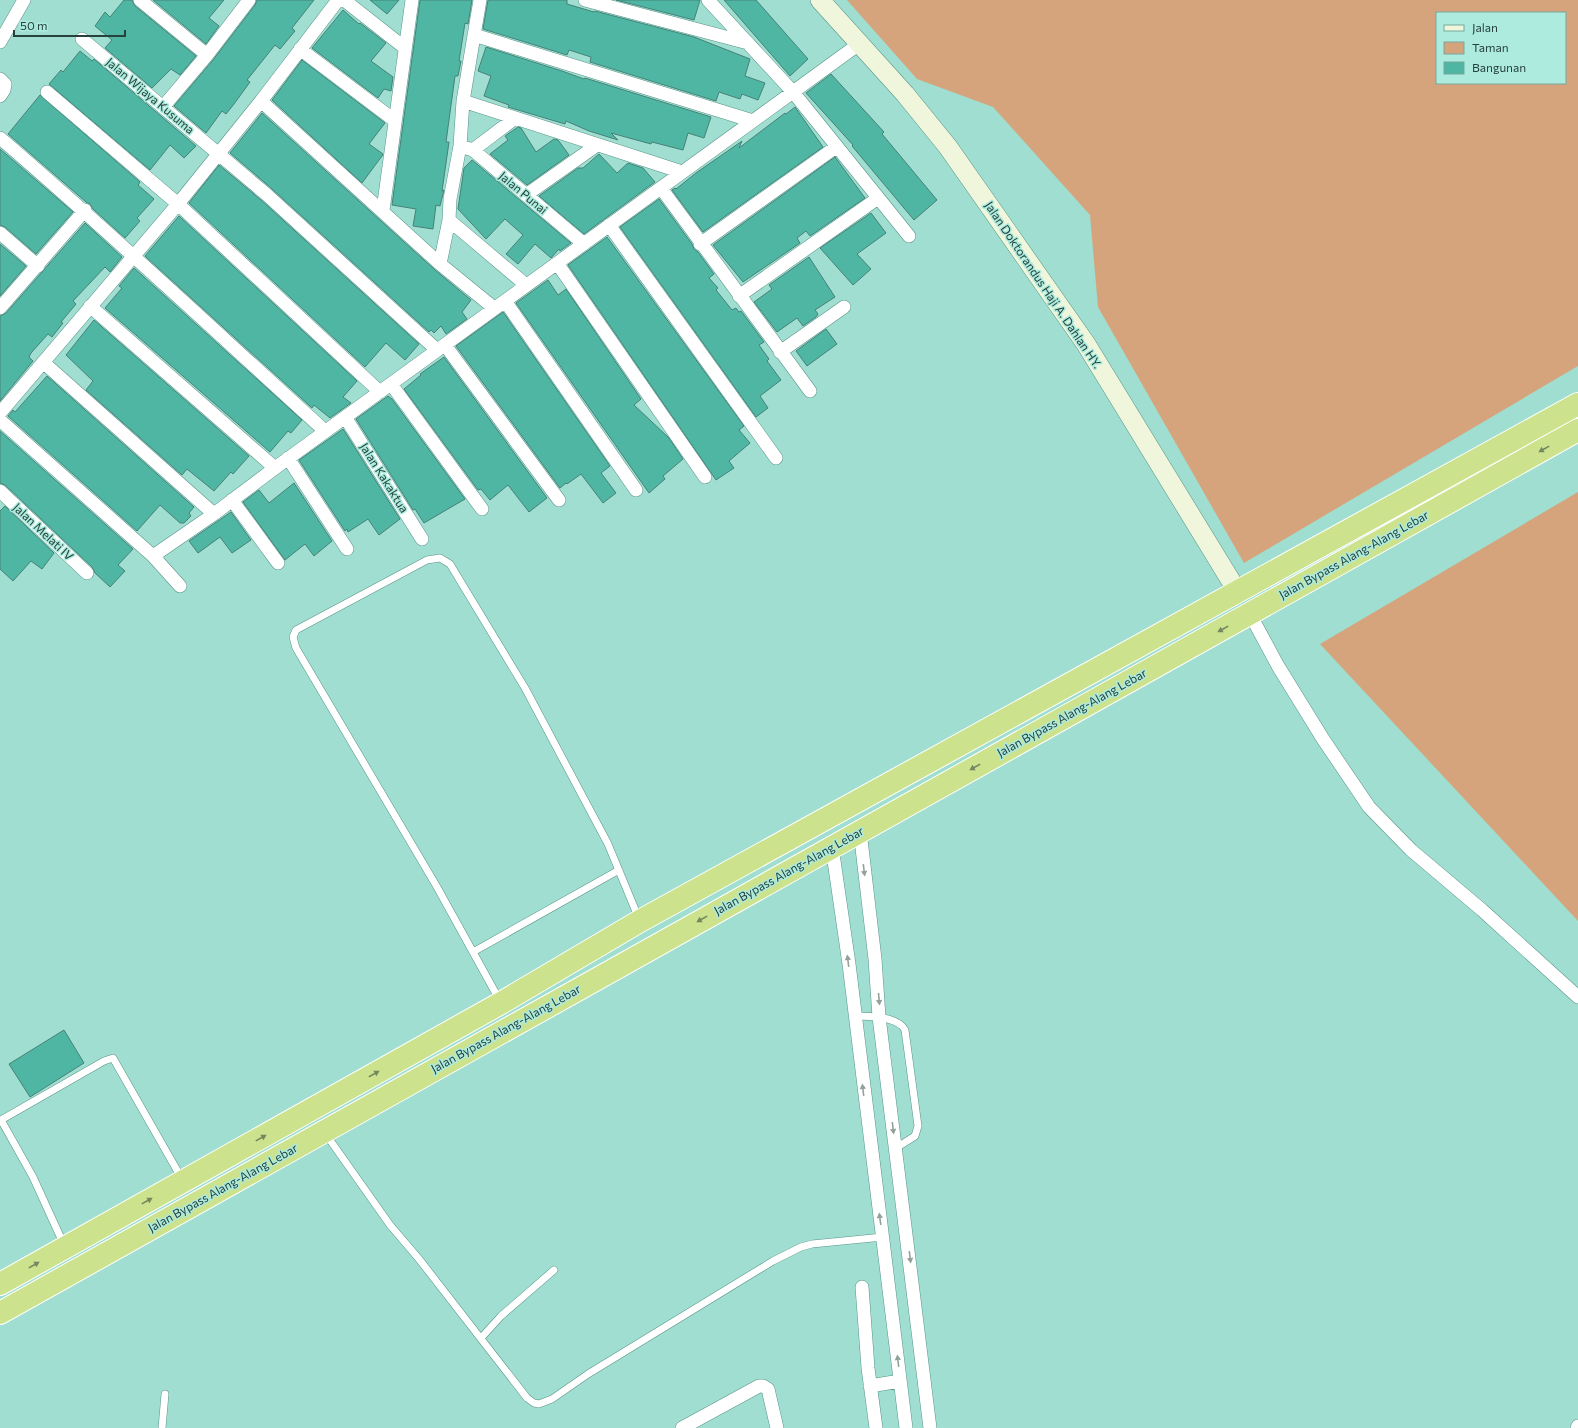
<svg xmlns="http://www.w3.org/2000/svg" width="1578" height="1428" font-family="Commissioner,sans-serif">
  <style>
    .green { fill: #d6a47c; fill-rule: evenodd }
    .building { fill: #4fb6a4; stroke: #468277 }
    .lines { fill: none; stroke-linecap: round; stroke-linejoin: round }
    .lane-casing { stroke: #589488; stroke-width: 8 }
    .street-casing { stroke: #589488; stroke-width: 14 }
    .secondary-casing { stroke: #589488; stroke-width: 20 }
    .highway-casing { stroke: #fff; stroke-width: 24 }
    .lane { stroke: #fff; stroke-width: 7 }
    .street { stroke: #fff; stroke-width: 13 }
    .secondary { stroke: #f0f6dc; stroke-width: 19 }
    .highway { stroke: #cde28c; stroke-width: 22 }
    .oneway { fill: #728960 }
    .oneway2 { fill: #93a09e }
    .labels { text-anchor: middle; stroke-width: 3; stroke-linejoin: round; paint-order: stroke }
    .street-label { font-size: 12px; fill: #27413c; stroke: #acebdd }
  </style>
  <rect width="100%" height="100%" fill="#9fded0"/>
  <path class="green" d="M847,0H1578V366L1244,563L1098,307L1090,215L993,107L917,79ZM1437,13H1565V83H1437Z
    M1578,492V921L1320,644Z"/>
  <path class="building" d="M124,0H132L135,6L196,56L180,75L171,69L152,88L105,48L112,40L95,26L105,12L110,17Z
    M153,0H224L209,18L219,26L206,44Z
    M257,0H314L292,28L295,31L280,49L275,45L247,80L250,82L234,104L226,114L222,111L206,133L174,106L213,60L255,5Z
    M370,0H399L387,14Z
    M420,0H472L468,24L465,23L459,61H461L458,76H455L446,142H449L442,191L444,190L440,206L436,205L433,229L413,226L416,209L392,205Z
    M488,0H567V4L594,12L595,11L694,37L750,59L745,76L765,83L758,100L742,94L740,99L719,92L716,101L590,62L591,57L569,50L567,55L483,29Z
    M616,0H700L694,20Z
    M724,0H756L808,59L790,76Z
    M343,10L359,24L360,23L386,43L371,61L393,77L391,91L384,89L378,98L312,48Z
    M486,47L562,71L584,79L585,78L711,117L704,138L688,133L683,150L652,142L651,144L611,133L618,140L589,131L566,121L565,124L508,107L509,105L484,96L491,76L478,71Z
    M80,51L92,61L94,59L196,146L184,158L170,145L150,170L49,84L61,70L63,72Z
    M302,60L385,123L369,144L383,154L382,156L362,183L272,100Z
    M831,74L884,132L882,134L937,200L914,220L852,146L853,145L806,93Z
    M40,95L140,182L138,185L154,199L137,218L140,221L125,238L93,209L90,204L86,202L8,134Z
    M795,107L823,147L703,232L672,190L675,188L676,189L696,173L742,141L739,148L785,113L786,114Z
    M262,113L435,270L471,300L462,312L467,319L446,334L441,326L434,333L431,330L429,332L271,188L230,153Z
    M518,127L521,128L536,152L554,139L558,140L569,155L527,185L490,154L508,140L505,136Z
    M0,149L73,212L36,254L5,227L0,225Z
    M599,154L617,173L628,163L643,168L655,182L584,234L539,196L578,168H583Z
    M835,157L865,198L810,236L806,231L797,238L800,243L743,282L713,245Z
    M472,160L571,243L560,251L559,249L551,258L535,244L518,264L506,254L523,235L505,219L486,239L458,209L464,168Z
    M219,165L261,200L419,344L405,360L386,343L365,367L189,203Z
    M659,199L692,244L694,249L698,252L714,274L709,278L718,288L716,290L732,310L736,308L739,312L741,311L764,342L759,345L769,359L767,361L781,380L760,396L768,408L756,417L620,227Z
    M871,213L886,233L857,254L871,269L853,285L820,248Z
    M179,216L357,381L343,397L351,403L330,418L314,405L312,408L145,256Z
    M85,223L122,257L110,272L105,267L73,301L76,304L61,322L63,323L52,337L48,334L31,353L29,357L33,361L0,401V316L6,313Z
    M607,237L744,426L739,430L750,443L729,461L734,468L716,480L568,265Z
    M0,244L26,266L0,296Z
    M809,257L835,297L815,310L818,314L816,317L803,326L797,318L777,332L754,302L772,289L769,285Z
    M134,268L302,420L291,433L288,431L270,452L105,308L122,288L119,286Z
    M548,280L558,295L566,289L641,399L634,405L669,438L683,459L663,476L665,479L649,493L516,303Z
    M503,312L610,466L601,473L616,493L603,503L581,474L567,484L566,483L560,488L456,346Z
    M94,320L249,456L233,474L231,472L214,491L187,469L182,475L86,390L93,381L66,355Z
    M826,329L837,344L807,366L796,351Z
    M444,357L547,498L529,512L508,485L490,500L481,489L478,490L404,389L421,375L420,374Z
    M47,376L194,507L189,513L191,516L184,523H180L160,505L137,531L8,416L13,410L15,412Z
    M388,396L392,399L465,499L424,523L415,509L413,510L356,419Z
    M343,429L400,519L379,535L368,519L348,532L347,529L345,531L299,460Z
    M0,431L133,549L118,565L125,571L110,587L95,573L92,567L5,485L0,483Z
    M294,483L332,541L314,556L305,544L285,560L243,502L259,490L269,503Z
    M5,506L54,553L42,569L31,561L13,581L0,569V511Z
    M231,512L251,540L232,553L220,537L198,553L189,541Z
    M64,1030L84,1063L30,1097L9,1064Z"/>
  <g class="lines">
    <g class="lane-casing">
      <path id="lane" d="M473,952L619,870
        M500,1001L437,887L296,648L293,637L296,630L427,560L440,558L450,564L525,688L608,844L639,919
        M854,1016C867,1016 898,1016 905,1030L918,1126L915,1136L896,1148
        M325,1133L390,1225L419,1259L527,1398L534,1403L539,1404L552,1399L588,1374L773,1261L801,1247L812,1244L883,1237
        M64,1245L33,1177L1,1120L104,1061L113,1058L182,1179
        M481,1338L501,1316L554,1270
        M162,1428L165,1394"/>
    </g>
    <g class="street-casing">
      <path id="street" d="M140,0L207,55
        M344,0L405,48
        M585,0L748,43
        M708,0L793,92L909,236
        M474,35L753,121
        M82,39L266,194L437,350
        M0,42L24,0
        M300,49L394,120
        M0,79L5,84L4,90L0,96
        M47,92L178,204L380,392
        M261,101L440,264L494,308
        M463,101L682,172
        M163,107L207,55L249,0
        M0,138C111,233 217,333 325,431
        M460,146L473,150L584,244
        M473,150L515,118
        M661,188L810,391
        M526,195L597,145
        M383,210L412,0
        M449,220L526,285
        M609,225L776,458
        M0,233L38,266
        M700,244L836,147
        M557,263L705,477
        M440,264L449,220L450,199L460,146L463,101L480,0
        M739,296L878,198
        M505,301L636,490
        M90,306L275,468
        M0,308L85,210
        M445,345L559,500
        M780,352L844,307
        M43,362L214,514
        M391,384L482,509
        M0,413L178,204L261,101L338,0
        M345,417L422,539
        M0,420L153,556L180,586
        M288,458L347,549
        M0,491L87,573
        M232,500L278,563
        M153,556L214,514L275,468L859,44
        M1250,614L1278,666L1323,739L1369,807L1411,850L1482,910L1578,997
        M860,831L875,959L879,1017L930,1428
        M832,847L849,964L906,1428
        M862,1287L868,1368L876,1428
        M870,1386L900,1381
        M682,1428L759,1386H763L768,1389L777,1428
        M1577,1428L1578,1426"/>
    </g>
    <g class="secondary-casing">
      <path id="secondary" d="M820,0L905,94L948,147L1086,344L1231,581"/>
    </g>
    <g class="highway-casing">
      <path id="highway" d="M0,1284L501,1003L640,921L1578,404
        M0,1313L1578,430"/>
    </g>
    <use href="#lane" class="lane"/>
    <use href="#street" class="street"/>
    <use href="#secondary" class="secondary"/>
    <use href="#highway" class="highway"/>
  </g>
  <defs><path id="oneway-solid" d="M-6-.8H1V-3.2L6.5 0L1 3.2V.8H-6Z"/></defs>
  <g class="oneway">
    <use href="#oneway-solid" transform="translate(1544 449) rotate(151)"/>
    <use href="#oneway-solid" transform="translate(1223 629) rotate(151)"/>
    <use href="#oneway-solid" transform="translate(975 767) rotate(151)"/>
    <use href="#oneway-solid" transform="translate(702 919) rotate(151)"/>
    <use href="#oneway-solid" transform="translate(374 1074) rotate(-29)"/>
    <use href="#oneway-solid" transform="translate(261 1138) rotate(-29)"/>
    <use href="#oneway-solid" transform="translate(147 1201) rotate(-29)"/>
    <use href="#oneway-solid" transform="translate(34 1265) rotate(-29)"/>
  </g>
  <g class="oneway2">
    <use href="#oneway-solid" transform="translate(864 870) rotate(83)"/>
    <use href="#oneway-solid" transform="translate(848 961) rotate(-97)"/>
    <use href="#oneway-solid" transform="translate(879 999) rotate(85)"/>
    <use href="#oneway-solid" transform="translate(863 1090) rotate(-97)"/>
    <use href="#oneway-solid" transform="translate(893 1128) rotate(83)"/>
    <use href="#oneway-solid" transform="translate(880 1219) rotate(-98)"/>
    <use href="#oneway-solid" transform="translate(910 1257) rotate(83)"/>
    <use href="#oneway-solid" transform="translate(898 1361) rotate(-97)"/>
  </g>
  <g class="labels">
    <g class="street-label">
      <text transform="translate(150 96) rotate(40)" y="4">Jalan Wijaya Kusuma</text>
      <text transform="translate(523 193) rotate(40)" y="4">Jalan Punai</text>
      <text transform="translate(1043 285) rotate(56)" y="4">Jalan Doktorandus Haji A. Dahlan HY.</text>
      <text transform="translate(384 478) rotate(58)" y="4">Jalan Kakaktua</text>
      <text transform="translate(43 532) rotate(43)" y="4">Jalan Melati IV</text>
      <text transform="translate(1354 555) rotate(-29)" y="4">Jalan Bypass Alang-Alang Lebar</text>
      <text transform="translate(1072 713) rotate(-29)" y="4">Jalan Bypass Alang-Alang Lebar</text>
      <text transform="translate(789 871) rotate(-29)" y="4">Jalan Bypass Alang-Alang Lebar</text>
      <text transform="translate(506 1029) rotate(-29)" y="4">Jalan Bypass Alang-Alang Lebar</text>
      <text transform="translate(223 1188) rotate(-29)" y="4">Jalan Bypass Alang-Alang Lebar</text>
    </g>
  </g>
  <rect x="1436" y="12" width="130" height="72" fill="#acebdd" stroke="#77a79d"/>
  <rect x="1444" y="25" width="20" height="6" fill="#f0f6dc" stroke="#77a79d"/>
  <text x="1472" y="32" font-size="12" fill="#27413c">Jalan</text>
  <rect x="1444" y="42" width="20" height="12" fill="#d6a47c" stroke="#77a79d"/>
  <text x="1472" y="52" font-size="12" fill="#27413c">Taman</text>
  <rect x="1444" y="62" width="20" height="12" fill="#4fb6a4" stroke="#77a79d"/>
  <text x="1472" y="72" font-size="12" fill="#27413c">Bangunan</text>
  <path d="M14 30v6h111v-6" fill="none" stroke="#27413c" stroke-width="2"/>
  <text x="20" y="30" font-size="12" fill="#27413c" stroke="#acebdd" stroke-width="3" paint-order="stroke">50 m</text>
</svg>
